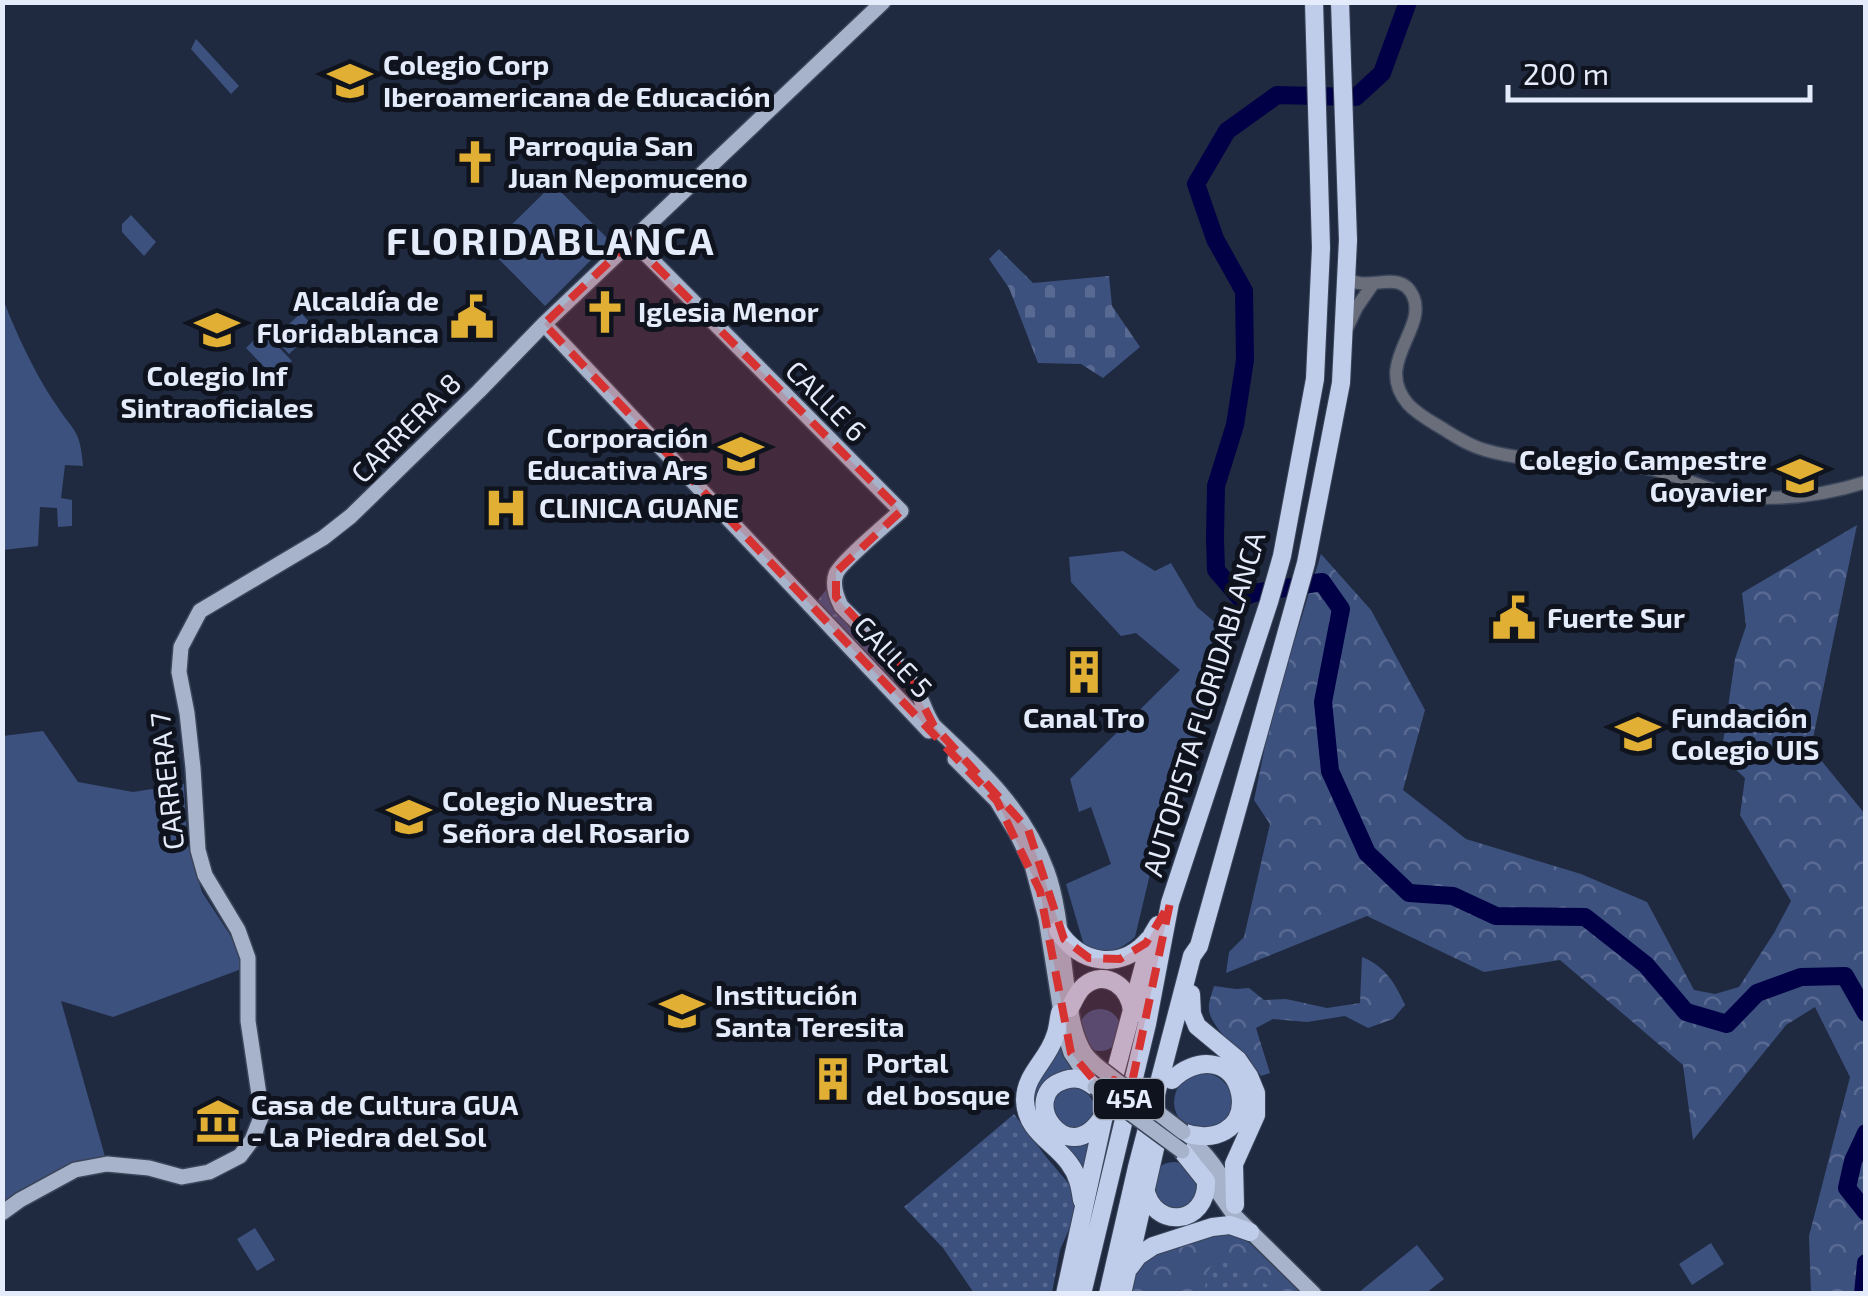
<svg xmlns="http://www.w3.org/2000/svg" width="1868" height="1296" font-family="'Exo 2',sans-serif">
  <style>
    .grass { fill: url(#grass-dots) }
    .forest { fill: url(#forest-crowns) }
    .cemetery { fill: url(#cemetery-stones) }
    .green { fill: #3d517f }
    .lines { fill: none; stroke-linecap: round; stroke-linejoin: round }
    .river { stroke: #010046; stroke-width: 18 }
    .minor-casing { stroke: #3b455a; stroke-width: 15 }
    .major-casing { stroke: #3b455a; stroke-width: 18 }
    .highway-casing { stroke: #3b455a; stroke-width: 20 }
    .minor { stroke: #696e7a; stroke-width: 12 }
    .major { stroke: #a7b2cb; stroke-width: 15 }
    .highway { stroke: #bfcdeb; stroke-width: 18 }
    .major-bridge-casing { stroke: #3b455a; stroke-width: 18; stroke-linecap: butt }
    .major-bridge { stroke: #a7b2cb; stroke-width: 15 }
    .marked { fill: #d73232; fill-opacity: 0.2; stroke: #d73232; stroke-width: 8; stroke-dasharray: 20 12; stroke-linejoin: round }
    .labels { text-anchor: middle; stroke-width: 10; stroke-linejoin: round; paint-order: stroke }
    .shield { fill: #0e131d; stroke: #a4aab8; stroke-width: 2.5 }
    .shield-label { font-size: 25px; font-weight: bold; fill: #e4ebfa }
    .poi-label { font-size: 28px; font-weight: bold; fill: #e4ebfa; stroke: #0e131d; text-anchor: start }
    .street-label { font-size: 28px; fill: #e4ebfa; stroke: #0e131d }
    .district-label { font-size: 38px; font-weight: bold; letter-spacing: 2.5px; fill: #e4ebfa; stroke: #0e131d }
  </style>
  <defs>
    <pattern id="grass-dots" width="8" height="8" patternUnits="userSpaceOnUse" patternTransform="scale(2.5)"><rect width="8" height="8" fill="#3d517f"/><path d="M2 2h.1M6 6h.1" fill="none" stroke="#596a92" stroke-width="1.8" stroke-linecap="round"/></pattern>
    <pattern id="forest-crowns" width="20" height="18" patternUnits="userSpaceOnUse" patternTransform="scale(2.5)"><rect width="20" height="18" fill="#3d517f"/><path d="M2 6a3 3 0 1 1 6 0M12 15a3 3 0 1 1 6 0" fill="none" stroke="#596a92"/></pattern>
    <pattern id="cemetery-stones" width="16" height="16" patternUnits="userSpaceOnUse" patternTransform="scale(2.5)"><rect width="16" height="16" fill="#3d517f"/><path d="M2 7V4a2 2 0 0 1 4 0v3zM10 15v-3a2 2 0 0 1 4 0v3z" fill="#596a92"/></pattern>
  </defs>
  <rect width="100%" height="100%" fill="#1f2a40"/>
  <path class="grass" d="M1014,1114L1047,1158L1070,1185L1075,1203L1073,1220L1060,1250L1052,1293H974L943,1248L904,1207Z
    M1197,1241L1248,1242L1303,1294H1128L1154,1250L1183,1247Z"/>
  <path class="forest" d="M1857,525L1811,748L1865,814V1293H1811L1809,1236L1850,1077L1815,1007L1786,1025L1693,1140L1683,1065L1560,960L1484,972L1367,916L1226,973L1229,952L1244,937L1270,824L1254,800L1271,717L1321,554L1371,610L1425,710L1403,790L1466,839L1581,874L1647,902L1694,990L1715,994L1739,987L1774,933L1791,901L1740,815L1745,778L1721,756L1735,659L1746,626L1742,593Z
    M830,585L829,597L837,612L899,675L893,682L819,606L818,600Z
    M1362,957C1385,966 1395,983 1405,1005L1393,1019L1368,1028L1345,1016L1307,1022L1273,1019L1256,1028L1270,1073L1261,1076C1248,1057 1211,1030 1209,1010C1208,1003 1212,993 1214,986L1236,989L1249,988L1264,1000L1286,999L1327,1008L1360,1003Z
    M1230,1232L1248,1242L1303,1293C1270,1293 1254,1275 1226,1262L1210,1267L1205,1286L1199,1293L1128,1294L1135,1271L1154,1250L1183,1247L1212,1234Z"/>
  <path class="cemetery" d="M999,249L1033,283L1109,276L1112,306L1140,347L1103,378L1081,364L1038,363L1009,288L989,259Z"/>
  <path class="green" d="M196,39L239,86L231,94L191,49Z
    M553,184L610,241L545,306L488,248Z
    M131,215L156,242L144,256L122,232V224Z
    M2,296C14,329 35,374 55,403C74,433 80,428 83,466L65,465L61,498L72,500V526L58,527L57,508L40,507L38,546L3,550Z
    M301,313L316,329L289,354L274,338Z
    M263,331L292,361L274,377L246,348Z
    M1123,551L1155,571L1171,563L1197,607L1230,635L1221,677L1161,828L1135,937C1117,953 1107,954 1085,949L1066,884L1111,864L1091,807L1079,812L1070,779L1180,670L1136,633L1121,636L1071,582L1069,557Z
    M43,731L78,782L133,792L184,784L187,842L202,892L234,941L244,968L113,1017L61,1001L106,1160L72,1163L37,1181L3,1205V736Z
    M1079 1030a21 21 0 1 1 42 0a21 21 0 1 1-42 0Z
    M1058,1039L1069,1066L1077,1075L1045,1084L1053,1136L1099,1129L1083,1184L1031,1113L1037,1072Z
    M1174 1102a29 29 0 1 1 58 0a29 29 0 1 1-58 0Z
    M1072,1086C1099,1094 1102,1116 1079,1130L1056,1124L1052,1100L1060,1090Z
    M1150 1186a24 24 0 1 1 48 0a24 24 0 1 1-48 0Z
    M255,1228L275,1260L257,1271L237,1239Z
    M1711,1243L1724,1264L1692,1285L1679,1264Z
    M1417,1245L1444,1279L1426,1293H1358Z"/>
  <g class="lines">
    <path class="river" d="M1408,2L1382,73L1356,97L1277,95L1227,131L1196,184L1215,239L1244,291L1245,360L1235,425L1216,486L1215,539L1216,570L1240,598L1254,593L1322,582L1341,609L1323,702L1330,771L1367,853L1409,893L1453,896L1496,916L1585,917L1646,965L1686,1012L1727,1024L1757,993L1801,977L1845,976L1866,1013
      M1866,1133L1853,1161L1847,1188L1866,1212
      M1863,1294L1866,1263"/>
    <g class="minor-casing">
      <path id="minor" d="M1347,278C1367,294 1400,267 1413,296C1428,329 1373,363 1408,404C1418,415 1432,422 1445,430C1458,438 1470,446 1485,450C1539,466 1597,456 1651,469C1682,476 1714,494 1746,497C1787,500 1826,495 1866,482
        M1346,330L1357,307L1373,284"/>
    </g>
    <g class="major-casing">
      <path id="major" d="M631,241L638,246L901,511C889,522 840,563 836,574C832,585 836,596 841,606C864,630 894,654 912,683C922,696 924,712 934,726C980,769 1025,810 1047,871C1060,906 1062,956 1068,993C1071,1013 1074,1036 1085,1053C1089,1059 1095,1064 1101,1069
        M544,324L929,731
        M955,759L997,801L1017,834L1032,865L1046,918L1064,1031L1071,1053L1092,1084
        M1184,1133C1208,1155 1221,1171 1234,1202
        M1203,1171L1234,1215L1314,1294
        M2,1213L20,1200L75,1170L107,1164L149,1168L182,1177L209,1172L240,1156L252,1140L262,1115L248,1021V958L238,930L205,875L198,850L193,768L187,713L179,672L181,647L200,611L323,538L351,516L479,391L544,324L883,2"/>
    </g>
    <g class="highway-casing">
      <path id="highway" d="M1058,930C1079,965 1122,971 1149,939
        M1191,994L1192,1014L1197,1026L1238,1060L1249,1076L1256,1093V1115L1234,1164L1235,1205
        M1070,1008C1074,1001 1077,992 1084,986C1106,968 1131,988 1132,1012
        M1060,1013C1058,1021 1058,1029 1055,1036C1048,1060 1025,1074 1025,1100C1026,1132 1053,1141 1069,1163C1078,1175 1080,1186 1082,1200
        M1172,1080C1194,1057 1232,1057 1240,1093C1247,1130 1212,1144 1183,1132
        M1095,1087C1086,1080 1077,1076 1065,1080C1015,1095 1068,1174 1103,1116
        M1145,1188C1153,1231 1208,1225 1206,1181L1182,1151
        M1130,1267L1138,1256L1153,1246L1212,1227L1230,1225L1250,1232
        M1065,1294L1105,1111L1152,935L1158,925
        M1082,1294L1147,1024L1170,903L1269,602L1282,556L1315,379L1321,248L1314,2
        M1108,1294L1137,1167L1192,956L1199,946L1306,563L1341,383L1348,240L1340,2
        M1122,1294L1161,1122"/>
    </g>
    <use href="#minor" class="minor"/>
    <use href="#major" class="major"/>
    <use href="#highway" class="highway"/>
    <g class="major-bridge-casing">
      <path id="major-bridge" d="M1101,1069L1183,1132
        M1095,1087L1182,1151"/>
    </g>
    <use href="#major-bridge" class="major-bridge"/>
  </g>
  <path class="marked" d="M631,241L901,511L836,572V597L908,676L934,726L1028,829L1064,939L1089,958L1120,959L1146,943L1170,903L1130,1092L1114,1080L1109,1098L1071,1053L1040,891L997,801L544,324Z"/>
  <defs>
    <g id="school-bare" transform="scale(3.45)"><path d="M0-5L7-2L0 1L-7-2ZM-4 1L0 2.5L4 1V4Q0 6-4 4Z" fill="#e1af34" stroke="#0e131d" stroke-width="2.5" paint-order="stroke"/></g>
    <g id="church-bare" transform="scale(3.45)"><path d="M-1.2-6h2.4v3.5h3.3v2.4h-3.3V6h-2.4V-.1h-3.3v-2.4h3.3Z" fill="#e1af34" stroke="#0e131d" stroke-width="2.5" paint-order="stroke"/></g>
    <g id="civic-bare" transform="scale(3.45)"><path d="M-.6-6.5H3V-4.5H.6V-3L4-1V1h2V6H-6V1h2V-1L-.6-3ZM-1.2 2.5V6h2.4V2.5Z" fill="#e1af34" stroke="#0e131d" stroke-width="2.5" paint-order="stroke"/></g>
    <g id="hospital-bare" transform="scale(3.45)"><path d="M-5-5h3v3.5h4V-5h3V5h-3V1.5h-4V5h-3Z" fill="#e1af34" stroke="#0e131d" stroke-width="2.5" paint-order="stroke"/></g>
    <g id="building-bare" transform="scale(3.45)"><path d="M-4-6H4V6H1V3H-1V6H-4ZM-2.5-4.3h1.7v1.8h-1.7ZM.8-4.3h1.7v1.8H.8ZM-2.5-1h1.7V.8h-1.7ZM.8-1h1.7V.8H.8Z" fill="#e1af34" stroke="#0e131d" stroke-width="2.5" paint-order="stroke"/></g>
    <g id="museum-bare" transform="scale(3.45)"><path d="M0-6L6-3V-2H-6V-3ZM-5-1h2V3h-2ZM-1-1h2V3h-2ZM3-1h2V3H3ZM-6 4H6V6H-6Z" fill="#e1af34" stroke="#0e131d" stroke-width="2.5" paint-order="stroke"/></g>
  </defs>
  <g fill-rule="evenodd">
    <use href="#school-bare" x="350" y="81"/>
    <use href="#church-bare" x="475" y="162"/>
    <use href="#church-bare" x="605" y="312"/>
    <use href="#civic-bare" x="472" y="317"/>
    <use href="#school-bare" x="217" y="330"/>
    <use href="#school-bare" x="741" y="454"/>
    <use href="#school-bare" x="1800" y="476"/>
    <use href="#hospital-bare" x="506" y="508"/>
    <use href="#civic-bare" x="1514" y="618"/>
    <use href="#building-bare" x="1084" y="672"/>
    <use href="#school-bare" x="1638" y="734"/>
    <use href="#school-bare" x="409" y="817"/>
    <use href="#school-bare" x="682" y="1011"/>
    <use href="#building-bare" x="833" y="1079"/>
    <use href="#museum-bare" x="218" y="1121"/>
  </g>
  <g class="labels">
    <rect class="shield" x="1094" y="1079" width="70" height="40" rx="8"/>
    <g class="shield-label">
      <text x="1129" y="1108">45A</text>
    </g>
    <g class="poi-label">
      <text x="383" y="75">Colegio Corp<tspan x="383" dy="32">Iberoamericana de Educación</tspan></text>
      <text x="508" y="156">Parroquia San<tspan x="508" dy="32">Juan Nepomuceno</tspan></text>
      <text x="439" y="311" text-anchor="end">Alcaldía de<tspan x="439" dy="32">Floridablanca</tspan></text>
      <text x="638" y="322">Iglesia Menor</text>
      <text x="217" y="386" text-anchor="middle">Colegio Inf<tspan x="217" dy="32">Sintraoficiales</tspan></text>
      <text x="708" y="448" text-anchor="end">Corporación<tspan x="708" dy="32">Educativa Ars</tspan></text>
      <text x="1767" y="470" text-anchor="end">Colegio Campestre<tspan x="1767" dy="32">Goyavier</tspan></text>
      <text x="539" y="518">CLINICA GUANE</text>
      <text x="1547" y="628">Fuerte Sur</text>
      <text x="1084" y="728" text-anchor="middle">Canal Tro</text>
      <text x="1671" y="728">Fundación<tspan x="1671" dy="32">Colegio UIS</tspan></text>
      <text x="442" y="811">Colegio Nuestra<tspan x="442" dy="32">Señora del Rosario</tspan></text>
      <text x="715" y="1005">Institución<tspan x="715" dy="32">Santa Teresita</tspan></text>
      <text x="866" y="1073">Portal<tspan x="866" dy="32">del bosque</tspan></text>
      <text x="251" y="1115">Casa de Cultura GUA<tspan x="251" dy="32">- La Piedra del Sol</tspan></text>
    </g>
    <g class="street-label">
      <text transform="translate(826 401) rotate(45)" y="10">CALLE 6</text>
      <text transform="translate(406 428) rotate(-45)" y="10">CARRERA 8</text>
      <text transform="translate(893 657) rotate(47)" y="10">CALLE 5</text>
      <text transform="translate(1204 704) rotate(-73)" y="10">AUTOPISTA FLORIDABLANCA</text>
      <text transform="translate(167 781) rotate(-96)" y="10">CARRERA 7</text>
    </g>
    <g class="district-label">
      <text x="551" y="255">FLORIDABLANCA</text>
    </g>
  </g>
  <rect width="1868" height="1296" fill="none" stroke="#e4ebfa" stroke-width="10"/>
  <path d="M1508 85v15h302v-15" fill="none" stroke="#e4ebfa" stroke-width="5"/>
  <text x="1523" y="85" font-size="30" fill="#e4ebfa" stroke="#0e131d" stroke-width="8" paint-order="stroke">200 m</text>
</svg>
